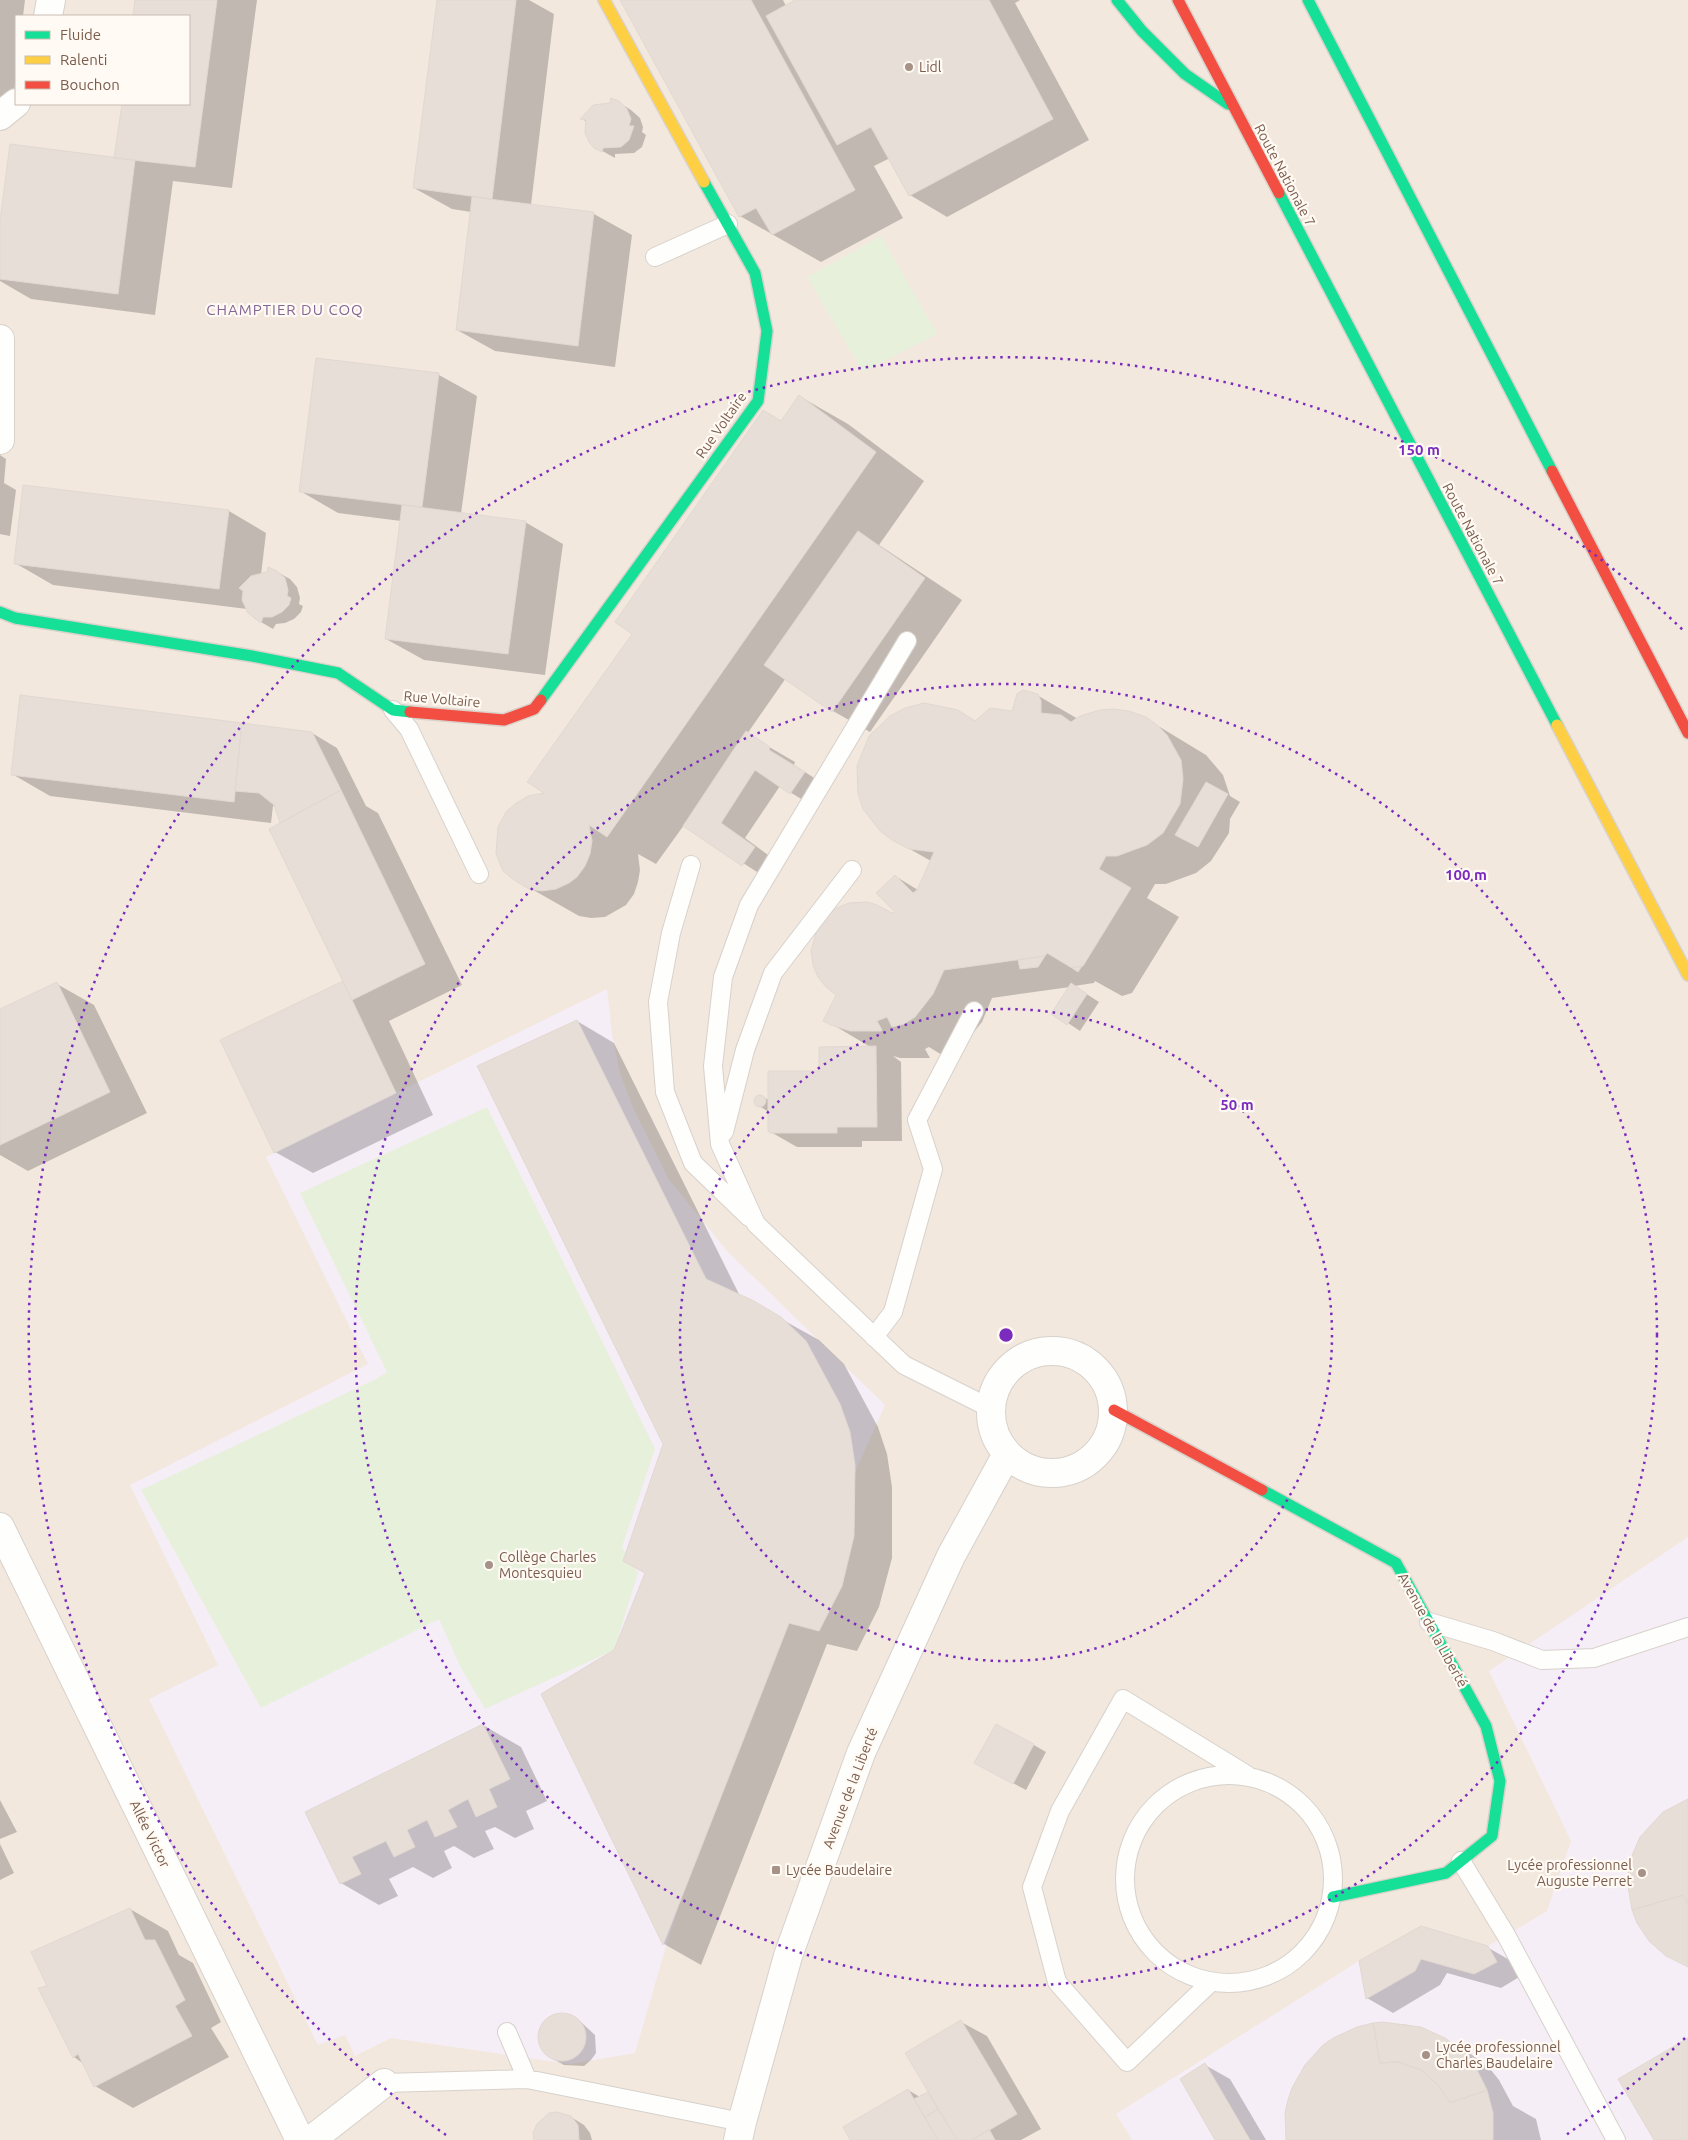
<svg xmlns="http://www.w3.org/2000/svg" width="1688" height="2140" font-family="Ubuntu,sans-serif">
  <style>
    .residential { fill: #f2e8de; fill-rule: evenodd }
    .education { fill: #f6eef6 }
    .green { fill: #e7f0db }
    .shadow { fill: #0003 }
    .building { fill: #e6ded7; stroke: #e2d8d2 }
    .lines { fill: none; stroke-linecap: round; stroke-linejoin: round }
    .lane-casing { stroke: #d7d1cb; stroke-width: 20 }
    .street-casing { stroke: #d7d1cb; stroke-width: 30 }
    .fast-casing { stroke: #d9d2cb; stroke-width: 14 }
    .slow-casing { stroke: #d9d2cb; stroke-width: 14 }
    .jam-casing { stroke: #d9d2cb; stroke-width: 14 }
    .lane { stroke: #fefefd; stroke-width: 18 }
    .street { stroke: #fefefd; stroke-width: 28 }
    .fast { stroke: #16e098; stroke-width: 11 }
    .slow { stroke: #ffcf43; stroke-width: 11 }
    .jam { stroke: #f24e42; stroke-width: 11 }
    .ring { fill: none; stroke: #7b2cbf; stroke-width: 2.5; stroke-dasharray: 2.5 5 }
    .poi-dot { fill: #a69286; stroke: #fffaf3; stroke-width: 2 }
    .labels { text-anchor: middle; stroke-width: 4.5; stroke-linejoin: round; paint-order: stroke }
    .poi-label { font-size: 14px; fill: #7a5c4d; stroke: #fffaf3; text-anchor: start }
    .street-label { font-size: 14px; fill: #7a5c4d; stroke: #fffaf3 }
    .neighbourhood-label { font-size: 15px; letter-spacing: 1px; fill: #846695; stroke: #fffaf3 }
    .centre { fill: #7b2cbf; stroke: #fffaf3; stroke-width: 2.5 }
    .ring-label { font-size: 15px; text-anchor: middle; font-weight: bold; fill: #7b2cbf; stroke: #fffaf3; stroke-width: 4.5; stroke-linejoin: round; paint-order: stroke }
  </style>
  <rect width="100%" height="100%" fill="#f9f5f0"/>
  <path class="residential" d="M0,0H1688V2140H0ZM16,16H189V104H16Z"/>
  <path class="education" d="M607,989L612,1034L620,1074L634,1110L669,1180L728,1252L885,1405L846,1492L773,1638L702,1832L664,1953L635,2053L570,2064L391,2038L355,2056L345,2035L318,2045L149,1699L218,1665L130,1485L368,1364L266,1157Z
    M1688,1537V2140H1132L1116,2114L1359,1961L1421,1926L1488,1946L1547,1911L1571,1841L1489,1671Z"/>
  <path class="green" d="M881,236L937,334L863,372L807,277Z
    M487,1107L655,1449L622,1547L638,1573L614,1650L485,1709L461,1668L439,1619L261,1708L141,1490L376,1379L387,1372L300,1193Z"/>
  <path class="shadow" d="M0,0H25L23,16H16V73L13,102L0,100Z
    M137,0H257L232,188L173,181L155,315L31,299L0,281V230L115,159L123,104H189V16H135Z
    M438,0H529L554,14L531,205L594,214L632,235L615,367L495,351L457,330L471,212L452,209L414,188Z
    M621,0H783L786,6L797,0H1020L1015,3L1089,140L947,217L910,195L890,158L874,166L903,218L821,262L740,216Z
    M618,102L631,110L640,118L643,127L642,132L646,135L642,147L634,153L615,154V158L595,147L587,122L582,119Z
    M317,360L439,375L477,396L461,514L525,522L563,544L545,675L424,660L386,639L401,521L338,513L300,491Z
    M799,396L848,424L924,481L879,545L962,600L870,732L833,711L786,678L747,734L795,762L794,765L830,788L816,808L780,786L745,838L779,863L768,879L684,825L656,864L638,854L640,870L638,882L634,894L626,905L605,917L591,918L579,916L514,879L547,794Z
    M0,455L6,459L4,483L16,490L10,536L0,534Z
    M229,511L266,533L261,575L277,572L290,579L297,587L300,598L299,604L303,606L301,612L294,619L285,623L276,624L273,629L254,618L247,609L53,585L15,563Z
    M1037,695L1078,719L1145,718L1206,755L1223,775L1230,796L1240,802L1230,819L1229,833L1211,861L1196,873L1166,884H1155L1147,898L1179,917L1132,993L1122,996L1095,981L1094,983L1074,986L1099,1002L1080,1031L1053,1013L1070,987L992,998L982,1022L964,1044L942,1055L929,1047L925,1049L930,1058H900L893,1056L901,1062L902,1141H862V1147H797L769,1131V1112L756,1104L755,1101L759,1095L769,1100L872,1048L825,1020L892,915L897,912L895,876L918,890L931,861L892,839L958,711L976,722L1012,713Z
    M312,733L337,748L366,806L378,813L462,985L389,1021L433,1115L313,1173L275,1152L345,981L275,806H273L271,823L50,796L12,774Z
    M57,984L94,1005L147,1113L28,1171L0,1155V1011Z
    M577,1021L614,1043L740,1296L819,1340L844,1364L878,1427L887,1454L892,1487V1558L879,1607L857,1651L827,1644L701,1965L664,1944L542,1695L615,1651L646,1573L665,1444Z
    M483,1725L521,1747L547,1801L526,1811L534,1829L515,1838L495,1827L485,1831L494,1849L474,1858L454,1846L444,1851L452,1868L433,1878L413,1867L389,1879L398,1896L379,1905L341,1883L306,1812Z
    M1034,1745L1046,1752L1026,1790L988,1770Z
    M0,1800L17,1832L0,1839Z
    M0,1844L14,1873L0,1880Z
    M130,1909L168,1931L179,1955L193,1963L221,2022L211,2028L229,2057L133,2108L95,2086L84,2064L74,2057L48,1987Z
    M1487,1947L1513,1962L1521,1976L1501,1988L1447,1973L1440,1985L1393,2013L1367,1998L1361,1962Z
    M569,2015L582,2023L595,2035L596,2053L591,2060L584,2066L564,2065L551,2058L543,2050L540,2044L539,2034L542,2026L554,2016Z
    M961,2022L987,2036L1041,2129L1021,2140H852L908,2090L920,2097L930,2092Z
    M1383,2023L1409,2025L1433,2033L1471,2054L1491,2070L1499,2080L1513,2106L1536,2119L1541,2140H1287Z
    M1205,2065L1230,2079L1266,2140H1216Z
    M571,2117L584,2125L590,2133L592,2140H535Z"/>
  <path class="building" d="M135,0H217L195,167L114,158L122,104H189V16H133Z
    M437,0H516L492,199L413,188Z
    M620,0H751L855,190L772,235L756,208L739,217Z
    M795,0H989L1053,119L909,196L871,127L837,145L766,16Z
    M611,98L619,101L627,109L631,119L629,126H634L629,140L621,147L603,148L602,152L594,148L589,142L585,133L586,120L580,119L593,105L610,103Z
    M10,144L135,160L118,294L0,279V220Z
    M472,197L594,212L578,346L456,330Z
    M316,358L439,373L422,507L299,492Z
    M799,395L876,452L607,837L589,825L592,841L590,854L585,866L577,877L569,883L556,889L542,891L529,889L514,880L503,871L496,854L498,827L506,812L515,804L528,796L544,793L527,782L632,634L615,622L763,410L781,421Z
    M23,485L229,510L219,589L14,564Z
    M402,505L526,521L508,654L385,639Z
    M858,531L925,578L832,712L764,665Z
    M268,567L277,571L285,578L288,590L287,596L291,598L289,605L282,612L272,617H263L261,623L248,613L242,600L243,591L239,588L251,576L267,572Z
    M1023,690L1038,694L1041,701V713L1061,715L1071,722L1080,716L1100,710L1113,709L1129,711L1146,717L1157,725L1167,735L1181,760L1183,779L1180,804L1163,833L1147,845L1117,856H1106L1099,869L1131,888L1083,966L1072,968L1047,953L1045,956L944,970L933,994L915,1017L904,1024L892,1027L887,1017L877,1021L882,1030L881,1031H850L831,1025L823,1021L836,995L826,987L818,977L813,965L811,951L818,926L825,917L837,908L849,903L867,902L877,905L892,913L895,912L876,893L895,875L913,893L917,890L934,852L909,849L892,840L880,831L863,809L858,794L857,766L869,736L890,716L905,708L924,703L958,710L975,721L990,708L1012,711L1017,694Z
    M20,695L242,723L234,802L11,775Z
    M242,723L312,732L341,790L280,823L274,805L259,793L235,791Z
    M746,731L770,747L769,750L805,772L790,794L755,770L721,823L755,847L742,866L683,826Z
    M1206,782L1228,794L1198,847L1175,835Z
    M341,790L425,964L352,1000L269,829Z
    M1045,956L1038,967L1020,969L1018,960Z
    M1082,966L1078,972L1072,968Z
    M343,981L396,1093L274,1153L220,1040Z
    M57,982L110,1092L0,1145V1009Z
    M1071,983L1087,994L1067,1025L1051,1014Z
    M577,1020L706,1279L754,1301L781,1317L806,1341L840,1404L850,1432L855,1465L854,1536L842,1586L819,1631L789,1623L663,1945L541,1694L614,1650L645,1573L623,1561L663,1444L477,1066Z
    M876,1046L877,1127H837V1133H770L768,1131V1071H819V1047Z
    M754 1101a6 6 0 1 1 12 0a6 6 0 1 1-12 0Z
    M483,1724L510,1779L489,1789L497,1807L476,1817L468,1799L448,1810L457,1827L435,1837L427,1820L407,1830L415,1847L394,1857L386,1841L352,1857L361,1874L340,1884L305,1812Z
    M996,1724L1034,1744L1013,1784L974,1763Z
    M1688,1799V1904L1683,1895L1632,1910L1627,1880L1631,1858L1640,1837L1663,1812Z
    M1683,1895L1688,1904V1967L1666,1956L1649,1941L1637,1923L1632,1910Z
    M130,1908L145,1940H155L185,2000L175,2006L192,2036L94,2087L78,2054L73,2058L38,1988L47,1986L31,1952Z
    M1421,1926L1488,1946L1497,1962L1474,1974L1421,1959L1415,1971L1366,1999L1359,1961Z
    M538 2037a24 24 0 1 1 48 0a24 24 0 1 1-48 0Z
    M961,2020L1017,2114L972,2140H957L905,2053Z
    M1382,2022L1421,2027L1445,2038L1466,2054L1474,2064L1487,2090L1450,2103L1439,2086L1421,2070L1398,2062L1380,2063L1373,2023Z
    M1373,2023L1380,2063L1398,2062L1421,2070L1439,2086L1450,2103L1487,2090L1493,2113V2140H1286L1285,2113L1288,2100L1292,2088L1305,2065L1322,2046L1333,2038L1357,2027Z
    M1688,2038V2140H1654L1618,2079Z
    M1205,2063L1250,2140H1215L1180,2079Z
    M908,2089L938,2140H850L843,2127Z
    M928,2092L938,2109L925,2117L914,2099Z
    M938,2109L957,2140H938L925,2117Z
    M557,2112L571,2116L578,2125L579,2140H534L533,2133L537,2124L549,2113Z
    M989,2129L995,2140H972Z"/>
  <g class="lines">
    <g class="lane-casing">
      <path id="lane" d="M655,257L728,224
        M907,641L749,905L723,977L713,1066L720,1144L756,1224L904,1365L990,1408
        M393,710L409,729L479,874
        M691,865L671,933L658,1002L665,1092L693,1163L749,1217
        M724,1132L745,1050L773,973L852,870
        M874,1337L893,1312L933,1169L917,1120L974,1011
        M1429,1622L1493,1641L1542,1660L1594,1658L1688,1627
        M1125 1879a104 104 0 1 1 208 0a104 104 0 1 1-208 0Z
        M1461,1861L1506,1935L1616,2140
        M1211,1982L1127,2062L1057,1982L1032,1887L1060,1811L1123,1699L1247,1775
        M507,2032L527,2079
        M384,2083L527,2079L742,2122"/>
    </g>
    <g class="street-casing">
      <path id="street" d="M48,16L51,0
        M0,116L16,103
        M0,339V440
        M991 1412a61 61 0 1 1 122 0a61 61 0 1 1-122 0Z
        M0,1527L300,2140
        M311,2140L384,2083
        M738,2140L742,2122L788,1956L861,1753L951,1556L1007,1454"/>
    </g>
    <g class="fast-casing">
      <path id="fast" d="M1117,0L1142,31L1185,74L1228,104
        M1308,0L1552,471
        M1279,193L1557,725
        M0,612L15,618L252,656L338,673L393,710L410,712
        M541,700L758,401L767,331L755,273L704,182
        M1262,1490L1396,1563L1486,1726L1500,1781L1492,1836L1446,1873L1333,1897"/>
    </g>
    <g class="slow-casing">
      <path id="slow" d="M604,0L704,182
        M1557,725L1688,975"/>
    </g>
    <g class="jam-casing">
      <path id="jam" d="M1178,0L1279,193
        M1552,471L1688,733
        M410,712L504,720L534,709L541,700
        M1114,1410L1262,1490"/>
    </g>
    <use href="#lane" class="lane"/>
    <use href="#street" class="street"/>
    <use href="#fast" class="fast"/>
    <use href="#slow" class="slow"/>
    <use href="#jam" class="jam"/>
  </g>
  <g class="ring">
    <circle cx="1006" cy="1335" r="326"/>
    <circle cx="1006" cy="1335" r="651"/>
    <path d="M1685 2038A977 977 0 0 1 1566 2135M446 2135A977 977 0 1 1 1685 632"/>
  </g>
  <g class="poi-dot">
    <circle cx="909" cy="67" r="5"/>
    <circle cx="489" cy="1565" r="5"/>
    <rect x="771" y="1865" width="10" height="10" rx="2.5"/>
    <circle cx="1642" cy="1873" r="5"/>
    <circle cx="1426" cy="2055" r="5"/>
  </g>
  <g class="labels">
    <g class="poi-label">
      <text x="919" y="72">Lidl</text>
      <text x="499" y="1562">Collège Charles<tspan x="499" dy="16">Montesquieu</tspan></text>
      <text x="1632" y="1870" text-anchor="end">Lycée professionnel<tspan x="1632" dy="16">Auguste Perret</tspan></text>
      <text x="786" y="1875">Lycée Baudelaire</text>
      <text x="1436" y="2052">Lycée professionnel<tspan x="1436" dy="16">Charles Baudelaire</tspan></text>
    </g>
    <g class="street-label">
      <text transform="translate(1285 175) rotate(62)" y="5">Route Nationale 7</text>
      <text transform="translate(721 425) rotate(-55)" y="5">Rue Voltaire</text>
      <text transform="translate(1473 534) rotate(62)" y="5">Route Nationale 7</text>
      <text transform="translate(442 699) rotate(5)" y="5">Rue Voltaire</text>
      <text transform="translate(1433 1630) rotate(61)" y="5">Avenue de la Liberté</text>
      <text transform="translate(850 1788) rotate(-69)" y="5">Avenue de la Liberté</text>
      <text transform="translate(150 1834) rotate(64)" y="5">Allée Victor</text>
    </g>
    <g class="neighbourhood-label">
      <text x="285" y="315">CHAMPTIER DU COQ</text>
    </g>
  </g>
  <circle cx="1006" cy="1335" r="8" class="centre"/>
  <g class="ring-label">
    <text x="1419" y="455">150 m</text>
    <text x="1466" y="880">100 m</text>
    <text x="1237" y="1110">50 m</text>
  </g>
  <rect x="15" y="15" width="175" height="90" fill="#fffaf3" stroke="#cabbb1"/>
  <rect x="25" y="31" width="25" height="8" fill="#16e098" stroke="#cabbb1"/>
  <text x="60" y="40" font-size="15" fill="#7a5c4d">Fluide</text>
  <rect x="25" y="56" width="25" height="8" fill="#ffcf43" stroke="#cabbb1"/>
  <text x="60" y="65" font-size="15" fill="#7a5c4d">Ralenti</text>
  <rect x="25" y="81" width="25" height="8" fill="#f24e42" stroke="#cabbb1"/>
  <text x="60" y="90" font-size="15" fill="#7a5c4d">Bouchon</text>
</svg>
